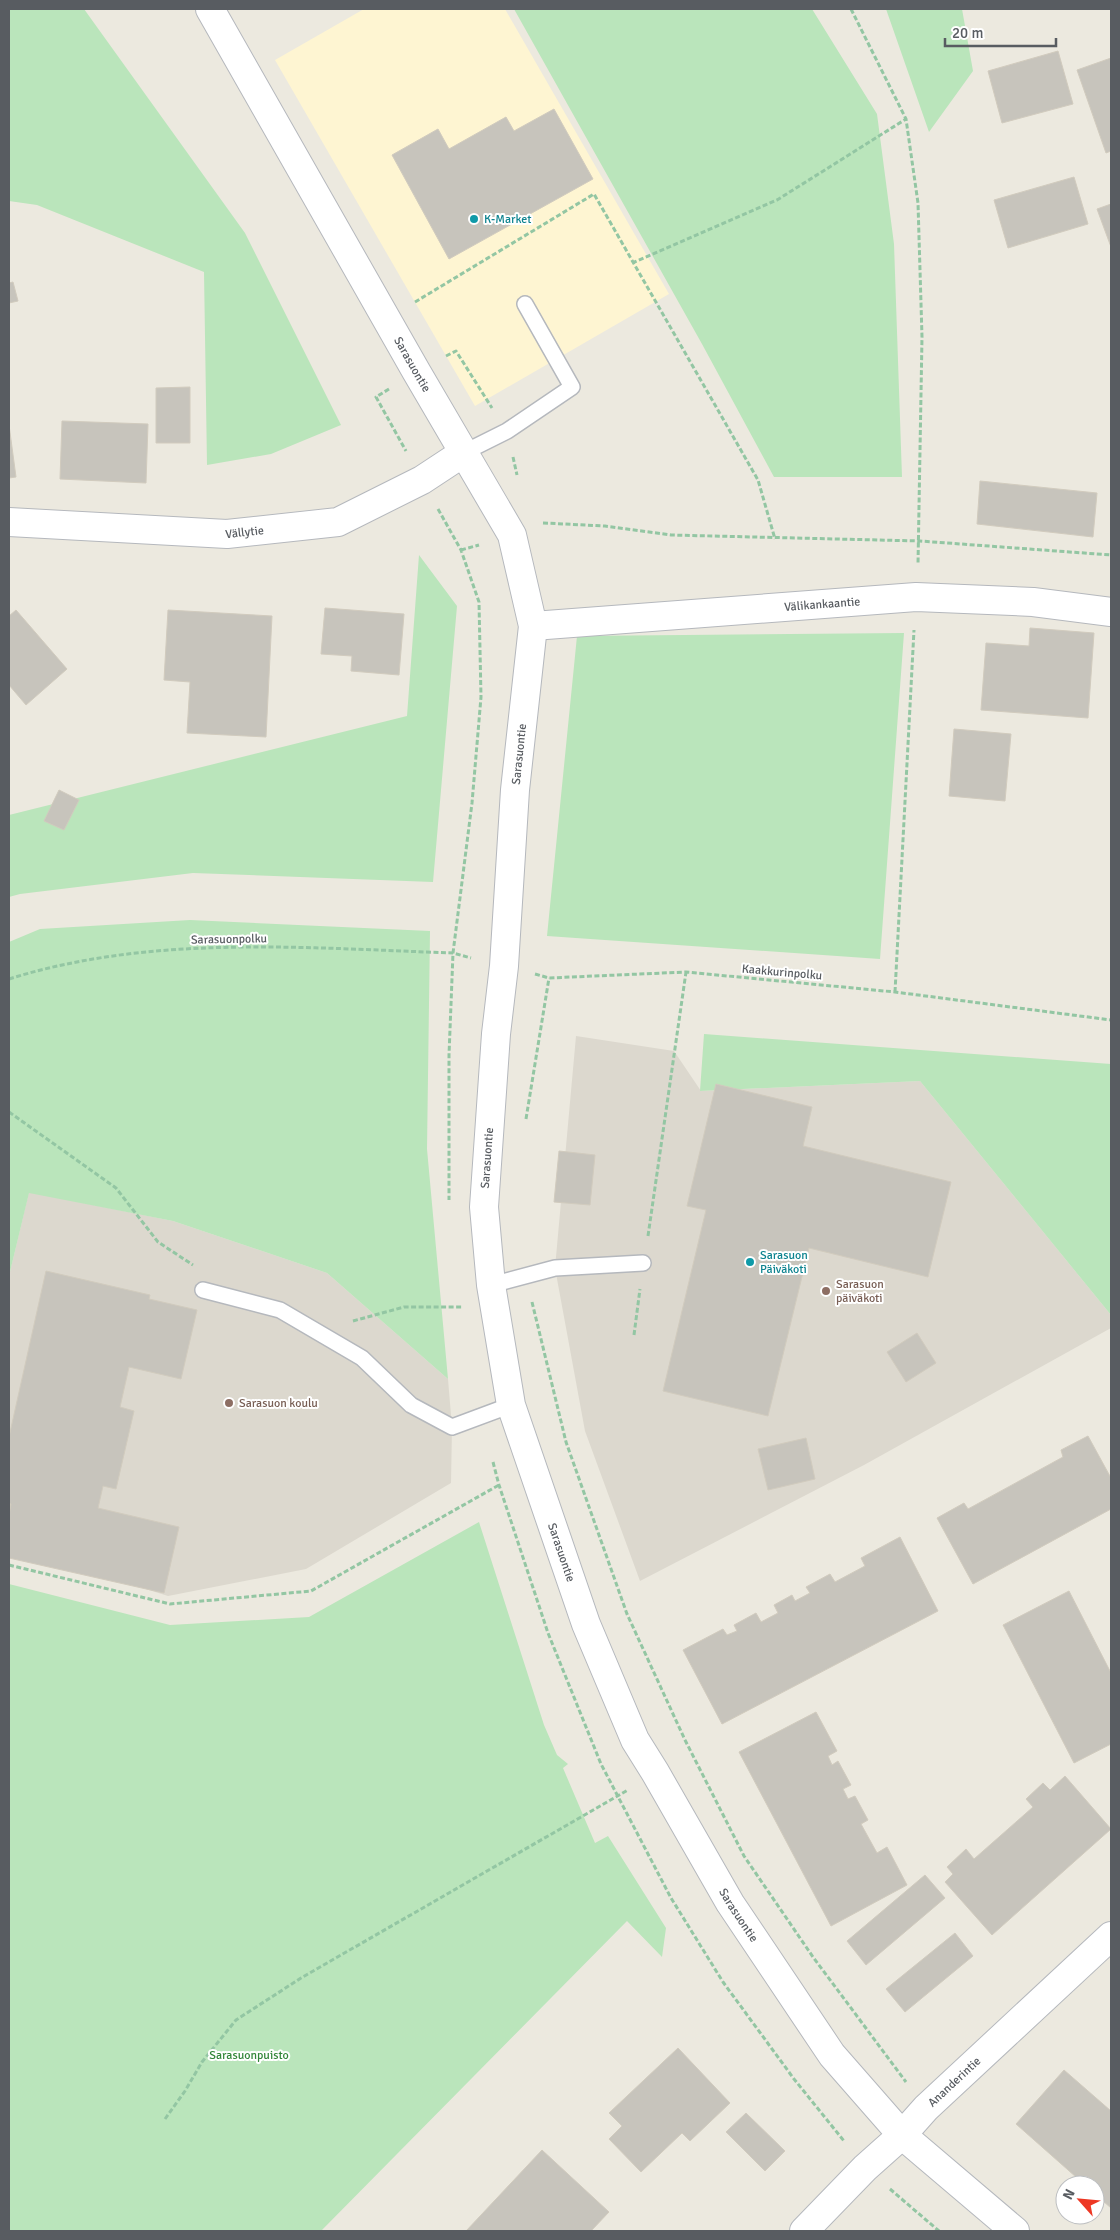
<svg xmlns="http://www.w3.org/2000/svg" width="1120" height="2240" font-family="Signika,sans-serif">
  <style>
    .commercial { fill: #fef5d2 }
    .education { fill: #dcd8ce }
    .green { fill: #bae5bb }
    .building { fill: #c7c4bc; stroke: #d1cbbe }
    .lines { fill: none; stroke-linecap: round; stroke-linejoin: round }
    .service-casing { stroke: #b5b8bd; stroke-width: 18 }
    .minor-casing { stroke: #b5b8bd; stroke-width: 30 }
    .tertiary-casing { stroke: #b5b8bd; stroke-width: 30 }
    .path { stroke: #93c6a3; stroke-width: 3; stroke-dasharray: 5 2.5; stroke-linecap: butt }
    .service { stroke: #fff; stroke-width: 15 }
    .minor { stroke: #fff; stroke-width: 28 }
    .tertiary { stroke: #fff; stroke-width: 28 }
    .culture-dot { fill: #0f9aa8; stroke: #fff; stroke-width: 2 }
    .education-dot { fill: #8d6e63; stroke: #fff; stroke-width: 2 }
    .labels { text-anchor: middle; stroke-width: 4; stroke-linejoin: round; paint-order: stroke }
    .culture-label { font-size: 12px; fill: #0d838f; stroke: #fff; text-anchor: start }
    .street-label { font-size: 12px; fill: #585c61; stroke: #fff }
    .education-label { font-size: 12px; fill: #785e54; stroke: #fff; text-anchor: start }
    .park-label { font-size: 12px; fill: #328638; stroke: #fff }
  </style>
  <rect width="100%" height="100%" fill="#ece9df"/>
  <path class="commercial" d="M364,9H505L669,294L475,406L275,60Z"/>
  <path class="education" d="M576,1036L674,1051L701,1091L920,1081L1111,1315V1328L864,1465L640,1581L585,1431L555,1268Z
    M29,1192L173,1221L327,1273L448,1379L452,1427L451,1483L306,1569L168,1596L9,1546V1276Z"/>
  <path class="green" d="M13,9H84L245,233L341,425L271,454L207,465L204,272L37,205L9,201V10Z
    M514,9H812L877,114L894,244L902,477H774L702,344Z
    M886,9H962L973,71L929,132Z
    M419,555L457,606L433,882L193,873L20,894L9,897V815L407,716Z
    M904,633L880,959L547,936L577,636Z
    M190,920L430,931L427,1149L448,1379L327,1273L173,1221L29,1193L9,1276V942L40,929Z
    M704,1034L1111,1064V1315L920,1081L700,1091Z
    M479,1522L544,1725L557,1755L568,1764L563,1768L595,1843L608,1836L666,1928L662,1957L627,1921L321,2231H9V1584L170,1625L309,1617Z"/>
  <path class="building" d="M1058,51L1073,104L1002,123L988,71Z
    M1111,58V151L1106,153L1077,70Z
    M554,109L593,179L449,259L392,155L438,129L449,149L506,117L514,131Z
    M1074,177L1088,224L1008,248L994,200Z
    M1111,204V247L1097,209Z
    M13,282L18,301L9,303V283Z
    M190,387V443H156V388Z
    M62,421L148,424L146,483L60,479Z
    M9,425L16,477L9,478Z
    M980,481L1097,493L1093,537L977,524Z
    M325,608L404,614L399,675L351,671L352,656L321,654Z
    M16,610L67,669L26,705L9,685V616Z
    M168,610L272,616L266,737L187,733L190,682L164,680Z
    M1030,628L1094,633L1088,718L981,710L986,643L1029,646Z
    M954,729L1011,734L1005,801L949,796Z
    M59,790L79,800L64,830L44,821Z
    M716,1084L812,1107L803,1146L951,1182L928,1277L809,1248L768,1416L663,1391L706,1210L687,1206Z
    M559,1151L595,1155L590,1205L554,1202Z
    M46,1271L150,1295L149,1299L197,1310L181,1379L129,1367L120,1407L134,1411L116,1489L103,1486L98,1508L179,1527L164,1593L9,1558V1515L11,1504L9,1503V1437Z
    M917,1333L936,1363L906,1382L887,1352Z
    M1088,1436L1111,1478V1509L973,1584L937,1518L964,1503L968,1509L1063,1457L1061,1450Z
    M806,1438L815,1479L768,1490L758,1449Z
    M900,1537L938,1611L722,1724L683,1650L723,1629L727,1635L737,1631L734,1625L756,1613L761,1622L778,1613L774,1605L792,1595L795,1601L810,1593L806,1587L830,1574L835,1582L865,1566L861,1558Z
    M1069,1591L1111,1673V1744L1074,1763L1003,1625Z
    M816,1712L837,1751L828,1756L832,1765L838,1761L851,1785L843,1789L848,1799L855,1796L868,1820L861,1824L877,1853L887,1847L907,1885L831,1926L739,1752Z
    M1065,1776L1111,1829L992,1935L945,1882L953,1874L947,1867L966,1849L974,1859L1033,1807L1026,1799L1043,1783L1050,1790Z
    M925,1875L945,1898L866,1965L847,1941Z
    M955,1933L973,1956L905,2012L886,1989Z
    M678,2048L730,2103L690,2141L682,2133L641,2172L609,2139L622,2126L609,2113Z
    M1064,2070L1111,2111V2208L1095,2194V2185H1085L1016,2124Z
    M746,2113L785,2151L765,2171L726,2132Z
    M542,2150L609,2212L591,2231H466Z"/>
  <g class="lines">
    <g class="service-casing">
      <path id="service" d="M463,453L507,431L572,387L525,304
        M491,1285L555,1268L643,1263
        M203,1290L280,1310L362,1358L411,1405L452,1427L511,1405"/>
    </g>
    <g class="minor-casing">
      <g id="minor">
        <path id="s1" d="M9,522L227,534L338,522L422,480L463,453"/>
        <path id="s2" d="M533,626L916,597L1033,602L1111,612"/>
        <path id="s3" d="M804,2231L865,2168L902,2135L926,2108L1111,1936"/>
      </g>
    </g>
    <g class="tertiary-casing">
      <g id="tertiary">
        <path id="s4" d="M210,9L416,371L512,535L533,626L515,790L504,966L496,1034L484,1207L491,1285L511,1405L586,1624L635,1740L655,1772L730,1903L832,2055L902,2135L1015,2231"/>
      </g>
    </g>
    <path class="path" d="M851,9L906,119L918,203L922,337L918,564
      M632,263L777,200L906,119
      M415,302L594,194L758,480L775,539
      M446,356L456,351L492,408
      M389,389L376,397L406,451
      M513,457L517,475
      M438,509L461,550L479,602L481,697L472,803L453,953L449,1055V1200
      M543,523L605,526L671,535L920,541L1111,555
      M461,550L479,545
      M535,974L549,978L686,972L895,992L1111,1020
      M9,979C152,934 305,948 453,953L471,958
      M895,992L914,630
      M9,1112L116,1188L158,1242L193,1265
      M526,1119L549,978
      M648,1236L686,972
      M532,1302L566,1442L627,1614L685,1740L744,1856L813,1957L906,2082
      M353,1321L404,1307H462
      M634,1335L640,1289
      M493,1462L499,1485L548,1633L601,1764L671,1898L723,1982L794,2079L844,2141
      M9,1565L170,1604L311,1591L499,1485
      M165,2119L185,2091L202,2062L236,2020L301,1978L628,1790
      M890,2189L939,2231"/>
    <use href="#service" class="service"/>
    <use href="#minor" class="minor"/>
    <use href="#tertiary" class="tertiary"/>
  </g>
  <g class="culture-dot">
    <circle cx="474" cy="219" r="5"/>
    <circle cx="750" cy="1262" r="5"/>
  </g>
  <g class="education-dot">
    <circle cx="826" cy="1291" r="5"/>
    <circle cx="229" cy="1403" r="5"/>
  </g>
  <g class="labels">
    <g class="culture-label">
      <text x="484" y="223">K-Market</text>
      <text x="760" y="1259">Sarasuon<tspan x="760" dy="14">Päiväkoti</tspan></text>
    </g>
    <g class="street-label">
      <text dy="4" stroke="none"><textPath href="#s4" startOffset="409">Sarasuontie</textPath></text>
      <text dy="4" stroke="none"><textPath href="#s1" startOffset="236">Vällytie</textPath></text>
      <text dy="4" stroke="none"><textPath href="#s2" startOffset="290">Välikankaantie</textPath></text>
      <text transform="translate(519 754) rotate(-84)" y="4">Sarasuontie</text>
      <text transform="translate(229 939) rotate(-1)" y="4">Sarasuonpolku</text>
      <text transform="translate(782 972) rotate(5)" y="4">Kaakkurinpolku</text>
      <text transform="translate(487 1158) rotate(-86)" y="4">Sarasuontie</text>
      <text dy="4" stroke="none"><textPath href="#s4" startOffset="1639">Sarasuontie</textPath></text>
      <text dy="4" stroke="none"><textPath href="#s4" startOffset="2044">Sarasuontie</textPath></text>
      <text dy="4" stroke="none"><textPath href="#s3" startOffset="212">Ananderintie</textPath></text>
    </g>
    <g class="education-label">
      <text x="836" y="1288">Sarasuon<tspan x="836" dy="14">päiväkoti</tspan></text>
      <text x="239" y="1407">Sarasuon koulu</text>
    </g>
    <g class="park-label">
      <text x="249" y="2059">Sarasuonpuisto</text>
    </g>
  </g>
  <rect width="1120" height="2240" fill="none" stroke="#585c61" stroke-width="20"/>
  <g transform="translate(1080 2200) rotate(297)"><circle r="24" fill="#ffffff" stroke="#bcbec0"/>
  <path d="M0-4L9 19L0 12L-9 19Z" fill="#ed3824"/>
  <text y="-8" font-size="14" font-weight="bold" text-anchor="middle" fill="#585c61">N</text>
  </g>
  <path d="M945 38v8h111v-8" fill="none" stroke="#585c61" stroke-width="2.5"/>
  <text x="952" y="38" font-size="15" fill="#585c61" stroke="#ffffff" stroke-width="4" paint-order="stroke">20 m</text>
</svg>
